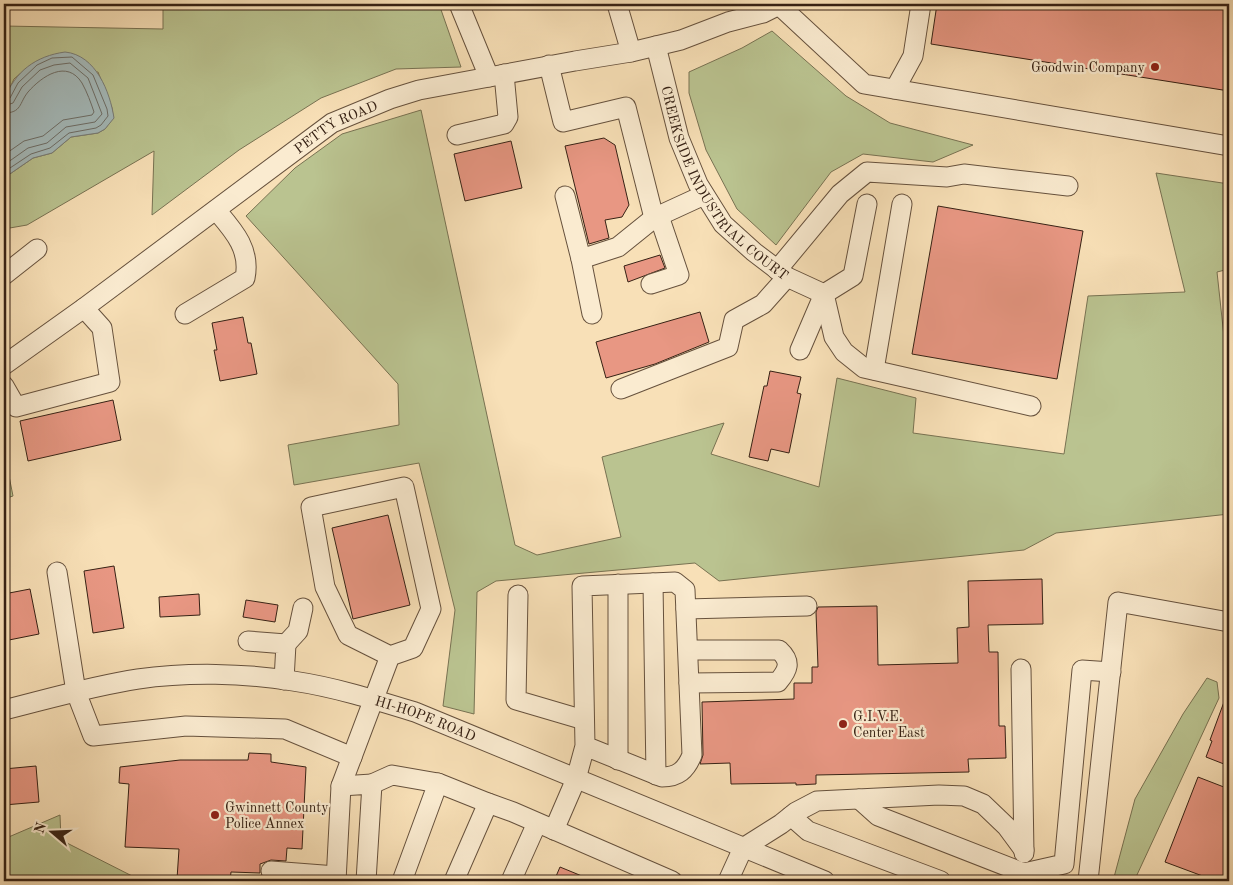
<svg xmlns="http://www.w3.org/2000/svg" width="1233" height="885" font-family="'Old Standard TT',serif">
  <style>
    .green { fill: #bac390; stroke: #787252 }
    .water { fill: #a4babb; stroke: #787d78 }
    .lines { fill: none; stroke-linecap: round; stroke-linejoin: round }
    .shore { stroke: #6d6e68; stroke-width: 1 }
    .building { fill: #e89783; stroke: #362114 }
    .minor-casing { stroke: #66513d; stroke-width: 21 }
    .minor { stroke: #faebd0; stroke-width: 19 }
    .poi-dot { fill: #8f2418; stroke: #faebd0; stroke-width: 2 }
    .labels { text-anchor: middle; stroke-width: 4.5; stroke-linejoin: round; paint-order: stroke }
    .poi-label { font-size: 14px; fill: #362114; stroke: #faebd0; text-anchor: start }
    .street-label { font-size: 14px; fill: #362114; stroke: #faebd0 }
  </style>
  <rect width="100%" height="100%" fill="#f8e0b7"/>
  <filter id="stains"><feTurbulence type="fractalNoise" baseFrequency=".004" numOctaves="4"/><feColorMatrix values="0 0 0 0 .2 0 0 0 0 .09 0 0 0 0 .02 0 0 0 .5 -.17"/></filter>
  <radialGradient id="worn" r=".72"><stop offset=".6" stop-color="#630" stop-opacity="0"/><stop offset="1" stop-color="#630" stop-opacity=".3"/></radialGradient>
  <path class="green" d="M163,4H439L461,67L396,69L321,98L239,150L152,215L154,151L27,225L4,229V178L33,158L52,153L71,137L98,133L105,129L113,118L112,108L98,72H22L14,79L4,100V26L163,29Z
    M772,31L846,96L890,123L973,145L933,162L863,154L831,172L776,245L737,209L706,150L689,93V72L742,48Z
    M421,110L515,545L537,555L621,537L602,457L724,423L711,454L819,487L837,378L916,398L913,433L1064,454L1088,296L1185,292L1156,173L1229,184V269L1217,272L1229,383V514L1056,533L1024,550L719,581L695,563L496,581L477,592L474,714L443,706L455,610L419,463L294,485L288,445L399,425L398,384L246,216L295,168L342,134Z
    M4,451L13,496L4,499Z
    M1207,678L1217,682L1219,698L1136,877L1132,881H1113L1135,799L1183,714Z
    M60,815L61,840L142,881H11L4,866V839Z"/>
  <path class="water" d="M65,52C96,55 110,92 114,118L105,129L98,133L71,137L52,153L33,158L4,178V100C15,71 36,56 65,52Z"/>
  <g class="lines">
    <path class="shore" d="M4,99L10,98L18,83L37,65L52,58L72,57L93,75L107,109L108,116L101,125L96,128L69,133L50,148L31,154L4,172
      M4,106L13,103L22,87L40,70L54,65L70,63L88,78L102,114L95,122L66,127L47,143L28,148L4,165
      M4,113C22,113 19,103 28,92C42,76 67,59 82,83C87,92 91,103 94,112L92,115L63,120L43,136L24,141L4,155"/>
  </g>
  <path class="building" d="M937,4H1229V91L931,44Z
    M604,138L615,145L629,205L622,217L605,220L609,238L589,244L565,146Z
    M511,141L522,188L465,201L454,154Z
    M938,206L1083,231L1057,379L912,354Z
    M660,255L665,268L628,282L624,266Z
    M700,312L709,342L655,364L606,378L596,342Z
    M243,317L248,343H251L257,374L220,381L214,350H217L212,323Z
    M770,371L801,377L797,393L801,394L789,453L771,449L768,461L749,457L764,386H767Z
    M113,400L121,440L28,461L20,421Z
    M388,515L410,605L353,619L332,528Z
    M114,566L124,628L93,633L84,571Z
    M1042,579L1043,624L988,625L989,652H998L999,726H1005L1006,758L968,759L969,772L816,775V784L796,785V783L731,784L730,763L700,764L703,755L702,702L794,699V683H812V667H818L816,612L818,607L877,606L878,665L958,663L957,628L969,627L968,581Z
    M30,589L39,634L4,641V594Z
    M199,594L200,615L160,617L159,597Z
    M246,600L278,605L275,622L243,617Z
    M1228,691H1229V766L1206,757L1212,741L1210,740Z
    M249,753L271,754V762L306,767L302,849L287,848L286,861L271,860L260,864V873L231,872L230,881L177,879L179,849L125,847L129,784L119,783L120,767L180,760H248Z
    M36,766L39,802L4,805V769Z
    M1198,777L1229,789V881H1216L1165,862Z
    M560,867L594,881H554Z"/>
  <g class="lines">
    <g class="minor-casing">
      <g id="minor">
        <path d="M459,4L489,77"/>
        <path d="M617,4L631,52"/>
        <path d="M779,5L864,84L1229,146"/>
        <path id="s1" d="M656,46L679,138L698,184L723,224L754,252L787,277L824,294"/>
        <path d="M549,65L563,122L626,107L654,218L704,195"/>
        <path d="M895,89L913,56L921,4"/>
        <path d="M457,135L504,124L508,117L504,74"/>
        <path d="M565,196L581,259L618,247L654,218"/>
        <path d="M581,259L592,314"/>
        <path d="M777,270L840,194L867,172L947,177L964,174L1068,186"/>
        <path d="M4,275L37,249"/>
        <path d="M651,284L679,275L659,216"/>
        <path d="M824,294L834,337L844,352L864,368L1031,406"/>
        <path d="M185,314L245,278C251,249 233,230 216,210"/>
        <path d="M800,350L824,294L853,276L867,204"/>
        <path id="s2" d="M4,365L84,308L332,123L390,99L419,90L575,61L631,52L681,40L728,22L763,13L781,4"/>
        <path d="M874,370L902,204"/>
        <path d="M4,386L16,407L110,382L102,328L84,308"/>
        <path d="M621,389L728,347L734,320L763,304L787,277"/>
        <path d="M57,572L76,692L93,736L186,726L285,729L352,757"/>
        <path d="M653,583L656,775"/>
        <path d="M618,584V760"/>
        <path d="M518,595L516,700L584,720"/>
        <path d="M686,609L807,606"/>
        <path d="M248,641L286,644L284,680"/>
        <path d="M286,644L298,631L303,608"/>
        <path d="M688,650H779C792,662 788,670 778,682L689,683"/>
        <path d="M1021,669L1024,853"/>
        <path id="s3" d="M4,710C48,699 92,686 138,679C187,672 244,673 293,681C334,687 376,700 415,712L825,881"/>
        <path d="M372,784L392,775L438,783"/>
        <path d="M341,786L372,784L366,881"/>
        <path d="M859,799L878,816L1024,873L1064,864L1082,670L1111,672"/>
        <path d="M791,816L808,831L941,881"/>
        <path d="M554,830L576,779L585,746L582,586L675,582L685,590L692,755C686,770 678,777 662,777L585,746"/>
        <path d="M271,871L336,876"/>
        <path d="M336,881L341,786L390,656L413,648L431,609L404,487L311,507L325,587L348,635L390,656"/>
        <path d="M402,881L438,783L488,803"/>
        <path d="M454,881L488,803L513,812L672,881"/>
        <path d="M511,881L537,823"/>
        <path d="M728,881L743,848L781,824L796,812L817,801L939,795L964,796L983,804L1007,827L1024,850"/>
        <path d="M1088,881L1118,602L1229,622"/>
      </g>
    </g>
    <use href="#minor" class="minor"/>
  </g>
  <g class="poi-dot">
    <circle cx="1155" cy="67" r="5"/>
    <circle cx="843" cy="724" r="5"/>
    <circle cx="215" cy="815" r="5"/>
  </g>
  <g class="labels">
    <g class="poi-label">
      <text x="1145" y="72" text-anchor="end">Goodwin Company</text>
      <text x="853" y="721">G.I.V.E.<tspan x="853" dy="16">Center East</tspan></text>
      <text x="225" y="812">Gwinnett County<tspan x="225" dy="16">Police Annex</tspan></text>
    </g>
    <g class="street-label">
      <text dy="5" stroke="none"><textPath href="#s2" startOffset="409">PETTY ROAD</textPath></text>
      <text dy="5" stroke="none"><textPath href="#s1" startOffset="158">CREEKSIDE INDUSTRIAL COURT</textPath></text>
      <text dy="5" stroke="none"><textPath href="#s3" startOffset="431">HI-HOPE ROAD</textPath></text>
    </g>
  </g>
  <rect width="1233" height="885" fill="none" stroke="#f8e0b7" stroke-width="20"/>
  <rect x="5" y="5" width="1223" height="875" fill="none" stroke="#362114" stroke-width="2.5"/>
  <rect x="10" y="10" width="1213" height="865" fill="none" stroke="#362114"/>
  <g transform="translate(52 832) rotate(289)" stroke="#faebd0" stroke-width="4" paint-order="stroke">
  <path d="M0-4L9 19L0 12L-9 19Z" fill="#362114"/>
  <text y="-8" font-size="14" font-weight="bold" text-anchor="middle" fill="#362114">N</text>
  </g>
  <rect width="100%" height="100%" filter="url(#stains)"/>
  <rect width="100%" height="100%" fill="url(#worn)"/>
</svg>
